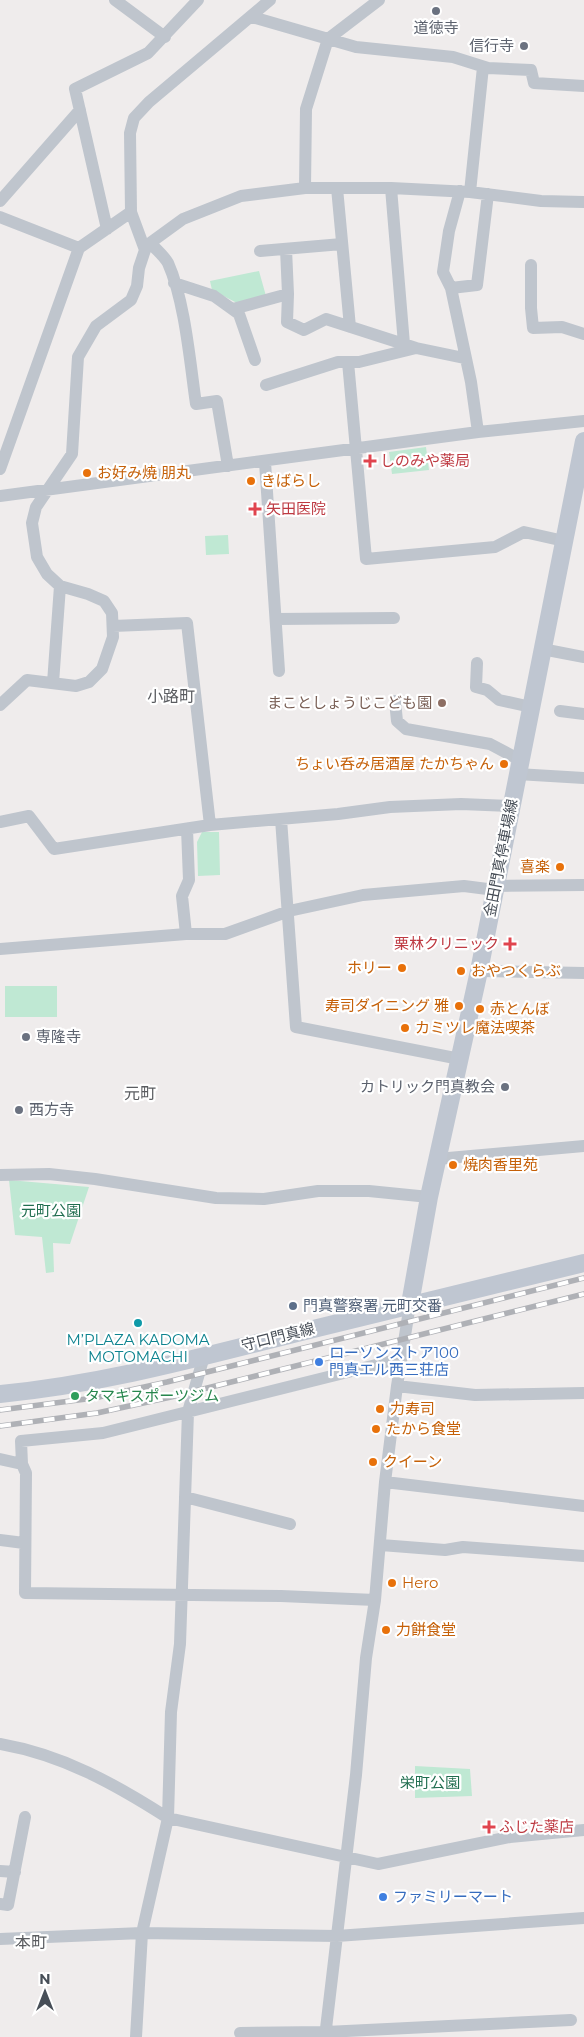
<svg xmlns="http://www.w3.org/2000/svg" width="584" height="2037" font-family="Montserrat,'Noto Sans JP',sans-serif">
  <style>
    .green { fill: #bfe8d3 }
    .lines { fill: none; stroke-linecap: round; stroke-linejoin: round }
    .street { stroke: #bfc5cd; stroke-width: 12 }
    .secondary { stroke: #bfc6d1; stroke-width: 18 }
    .rail-casing { stroke: #afb1b6; stroke-width: 5.5 }
    .rail { stroke: #fff; stroke-width: 4; stroke-dasharray: 11; stroke-linecap: butt }
    .worship-dot { fill: #6b7280; stroke: #fff; stroke-width: 2 }
    .health-dot { fill: #e0444e; stroke: #fff; stroke-width: 2 }
    .food-dot { fill: #e8710a; stroke: #fff; stroke-width: 2 }
    .education-dot { fill: #8d6e63; stroke: #fff; stroke-width: 2 }
    .service-dot { fill: #5c6f8a; stroke: #fff; stroke-width: 2 }
    .culture-dot { fill: #0f9aa8; stroke: #fff; stroke-width: 2 }
    .shop-dot { fill: #3f7fe0; stroke: #fff; stroke-width: 2 }
    .leisure-dot { fill: #2e9e5b; stroke: #fff; stroke-width: 2 }
    .labels { text-anchor: middle; stroke-width: 4.5; stroke-linejoin: round; paint-order: stroke }
    .worship-label { font-size: 15px; fill: #5b616d; stroke: #fff; text-anchor: end }
    .health-label { font-size: 15px; fill: #be3a42; stroke: #fff; text-anchor: start }
    .food-label { font-size: 15px; fill: #c56008; stroke: #fff; text-anchor: start }
    .education-label { font-size: 15px; fill: #785e54; stroke: #fff; text-anchor: end }
    .street-label { font-size: 15px; fill: #474e57; stroke: #fff }
    .park-label { font-size: 15px; fill: #216e50; stroke: #fff }
    .service-label { font-size: 15px; fill: #4e5e75; stroke: #fff; text-anchor: start }
    .culture-label { font-size: 15px; fill: #0d838f; stroke: #fff }
    .shop-label { font-size: 15px; fill: #366cbe; stroke: #fff; text-anchor: start }
    .leisure-label { font-size: 15px; fill: #27864d; stroke: #fff; text-anchor: start }
    .neighbourhood-label { font-size: 16px; fill: #5a5c60; stroke: #fff }
  </style>
  <rect width="100%" height="100%" fill="#efecec"/>
  <path class="green" d="M259,271L266,296L237,303L212,290L210,281Z
    M426,447L429,470L392,474L389,452Z
    M228,535L229,554L206,555L205,536Z
    M202,832H219L220,875L198,876L197,842Z
    M5,986H57V1017H5Z
    M9,1180L89,1187L70,1244L53,1243L54,1272L46,1273L42,1237L15,1235Z
    M415,1766L470,1769L472,1796L415,1798Z"/>
  <g class="lines">
    <path class="street" d="M115,0L165,37
      M252,17L356,47L453,57L488,68L531,70L534,83L584,86
      M305,188L306,109L328,39L379,0
      M337,188L350,327
      M391,188L404,344
      M470,192L483,67
      M0,201L80,110
      M0,217L79,248
      M107,229L75,89L148,53L198,0
      M150,243C156,249 164,256 168,263C185,301 190,363 196,404L217,401L228,466
      M286,249L288,294
      M145,250L131,212L130,133L134,118L149,102L270,0
      M260,251L342,244
      M531,265V308L533,328L562,327L584,334
      M174,283L214,296L239,314L255,360
      M451,288L443,272L449,231L460,191
      M233,309L288,294L287,322L304,330L326,319L416,348L464,358
      M348,362L366,559L495,547L524,532L564,541
      M266,385L338,362H359L416,348
      M478,432L471,382L451,288L477,285L488,194
      M265,462L279,671
      M0,469L79,248L131,212
      M0,496L478,432L584,421
      M276,619L394,618
      M113,626L187,623L210,825
      M542,649L584,657
      M477,663L476,687L487,690L499,700L531,707
      M53,683L60,586
      M395,701L397,721L406,729L490,744L520,760
      M0,705L27,680L76,686L89,682L102,669L113,637L112,613L104,601L88,594L60,586L47,574L37,557L32,523L36,507L72,454L78,357L96,326L131,300L137,286L139,268L145,250L150,243L183,219L241,196L305,188H391L470,192L541,201L584,202
      M560,711L584,714
      M517,774L584,778
      M281,819L296,1027L460,1059
      M0,822L29,816L54,849L210,825L338,814L390,807L461,804L512,806
      M496,886L584,885
      M186,934L182,896L189,880L187,829
      M0,949L186,934H225L289,911L363,895L464,886L495,890
      M479,971L584,973
      M437,1159L584,1146
      M0,1175L49,1174L95,1179L216,1198L264,1199L318,1191H369L429,1197
      M397,1386L475,1395L584,1393
      M0,1459L22,1464L21,1441L103,1433L400,1359
      M22,1464L26,1473L25,1593L281,1596L375,1600
      M385,1482L584,1506
      M185,1497L290,1524
      M0,1540L24,1543
      M381,1545L445,1550L463,1547L584,1556
      M0,1744C63,1755 115,1784 168,1818L378,1864L510,1837L584,1830
      M0,1871L15,1872
      M0,1904L8,1905L25,1817
      M0,1939L142,1933L337,1936L584,1918
      M240,2033L326,2032L571,2020
      M136,2037L142,1933L168,1818L171,1712L180,1644L188,1412L204,1356
      M325,2037L356,1775L366,1658L375,1600L385,1482L397,1386L410,1304"/>
    <path class="secondary" d="M410,1304L429,1197L479,971L584,441
      M0,1394C103,1384 197,1358 297,1333C392,1309 489,1287 584,1263"/>
    <g class="rail-casing">
      <path id="rail" d="M0,1410L94,1398L167,1382L584,1278
        M0,1426L97,1413L171,1397L584,1294"/>
    </g>
    <use href="#rail" class="rail"/>
  </g>
  <g class="worship-dot">
    <circle cx="436" cy="11" r="5"/>
    <circle cx="524" cy="46" r="5"/>
    <circle cx="26" cy="1037" r="5"/>
    <circle cx="505" cy="1087" r="5"/>
    <circle cx="19" cy="1110" r="5"/>
  </g>
  <g class="health-dot">
    <path d="M367.5 453.5h5v5h5v5h-5v5h-5v-5h-5v-5h5z"/>
    <path d="M252.5 501.5h5v5h5v5h-5v5h-5v-5h-5v-5h5z"/>
    <path d="M507.5 936.5h5v5h5v5h-5v5h-5v-5h-5v-5h5z"/>
    <path d="M486.5 1819.5h5v5h5v5h-5v5h-5v-5h-5v-5h5z"/>
  </g>
  <g class="food-dot">
    <circle cx="87" cy="473" r="5"/>
    <circle cx="251" cy="481" r="5"/>
    <circle cx="504" cy="764" r="5"/>
    <circle cx="560" cy="867" r="5"/>
    <circle cx="402" cy="968" r="5"/>
    <circle cx="461" cy="971" r="5"/>
    <circle cx="459" cy="1006" r="5"/>
    <circle cx="480" cy="1009" r="5"/>
    <circle cx="405" cy="1028" r="5"/>
    <circle cx="453" cy="1165" r="5"/>
    <circle cx="380" cy="1409" r="5"/>
    <circle cx="376" cy="1429" r="5"/>
    <circle cx="373" cy="1462" r="5"/>
    <circle cx="392" cy="1583" r="5"/>
    <circle cx="386" cy="1630" r="5"/>
  </g>
  <circle class="education-dot" cx="442" cy="703" r="5"/>
  <circle class="service-dot" cx="293" cy="1306" r="5"/>
  <circle class="culture-dot" cx="138" cy="1323" r="5"/>
  <g class="shop-dot">
    <circle cx="319" cy="1362" r="5"/>
    <circle cx="383" cy="1897" r="5"/>
  </g>
  <circle class="leisure-dot" cx="75" cy="1396" r="5"/>
  <g class="labels">
    <g class="worship-label">
      <text x="436" y="33" text-anchor="middle">道徳寺</text>
      <text x="514" y="51">信行寺</text>
      <text x="36" y="1042" text-anchor="start">専隆寺</text>
      <text x="495" y="1092">カトリック門真教会</text>
      <text x="29" y="1115" text-anchor="start">西方寺</text>
    </g>
    <g class="health-label">
      <text x="380" y="466">しのみや薬局</text>
      <text x="266" y="514">矢田医院</text>
      <text x="499" y="949" text-anchor="end">栗林クリニック</text>
      <text x="499" y="1832">ふじた薬店</text>
    </g>
    <g class="food-label">
      <text x="97" y="478">お好み焼 朋丸</text>
      <text x="261" y="486">きばらし</text>
      <text x="494" y="769" text-anchor="end">ちょい呑み居酒屋 たかちゃん</text>
      <text x="550" y="872" text-anchor="end">喜楽</text>
      <text x="392" y="973" text-anchor="end">ホリー</text>
      <text x="471" y="976">おやつくらぶ</text>
      <text x="449" y="1011" text-anchor="end">寿司ダイニング 雅</text>
      <text x="490" y="1014">赤とんぼ</text>
      <text x="415" y="1033">カミツレ魔法喫茶</text>
      <text x="463" y="1170">焼肉香里苑</text>
      <text x="390" y="1414">力寿司</text>
      <text x="386" y="1434">たから食堂</text>
      <text x="383" y="1467">クイーン</text>
      <text x="402" y="1588">Hero</text>
      <text x="396" y="1635">力餅食堂</text>
    </g>
    <g class="education-label">
      <text x="432" y="708">まことしょうじこども園</text>
    </g>
    <g class="street-label">
      <text transform="translate(501 858) rotate(-79)" y="5">金田門真停車場線</text>
      <text transform="translate(278 1337) rotate(-14)" y="5">守口門真線</text>
    </g>
    <g class="park-label">
      <text x="51" y="1216">元町公園</text>
      <text x="430" y="1788">栄町公園</text>
    </g>
    <g class="service-label">
      <text x="303" y="1311">門真警察署 元町交番</text>
    </g>
    <g class="culture-label">
      <text x="138" y="1345">M’PLAZA KADOMA<tspan x="138" dy="17">MOTOMACHI</tspan></text>
    </g>
    <g class="shop-label">
      <text x="329" y="1358">ローソンストア100<tspan x="329" dy="17">門真エル西三荘店</tspan></text>
      <text x="393" y="1902">ファミリーマート</text>
    </g>
    <g class="leisure-label">
      <text x="85" y="1401">タマキスポーツジム</text>
    </g>
    <g class="neighbourhood-label">
      <text x="171" y="702">小路町</text>
      <text x="140" y="1099">元町</text>
      <text x="31" y="1948">本町</text>
    </g>
  </g>
  <g transform="translate(45 1992)" stroke="#ffffff" stroke-width="4" paint-order="stroke">
  <path d="M0-4L9 19L0 12L-9 19Z" fill="#474e57"/>
  <text y="-8" font-size="14" font-weight="bold" text-anchor="middle" fill="#474e57">N</text>
  </g>
</svg>
